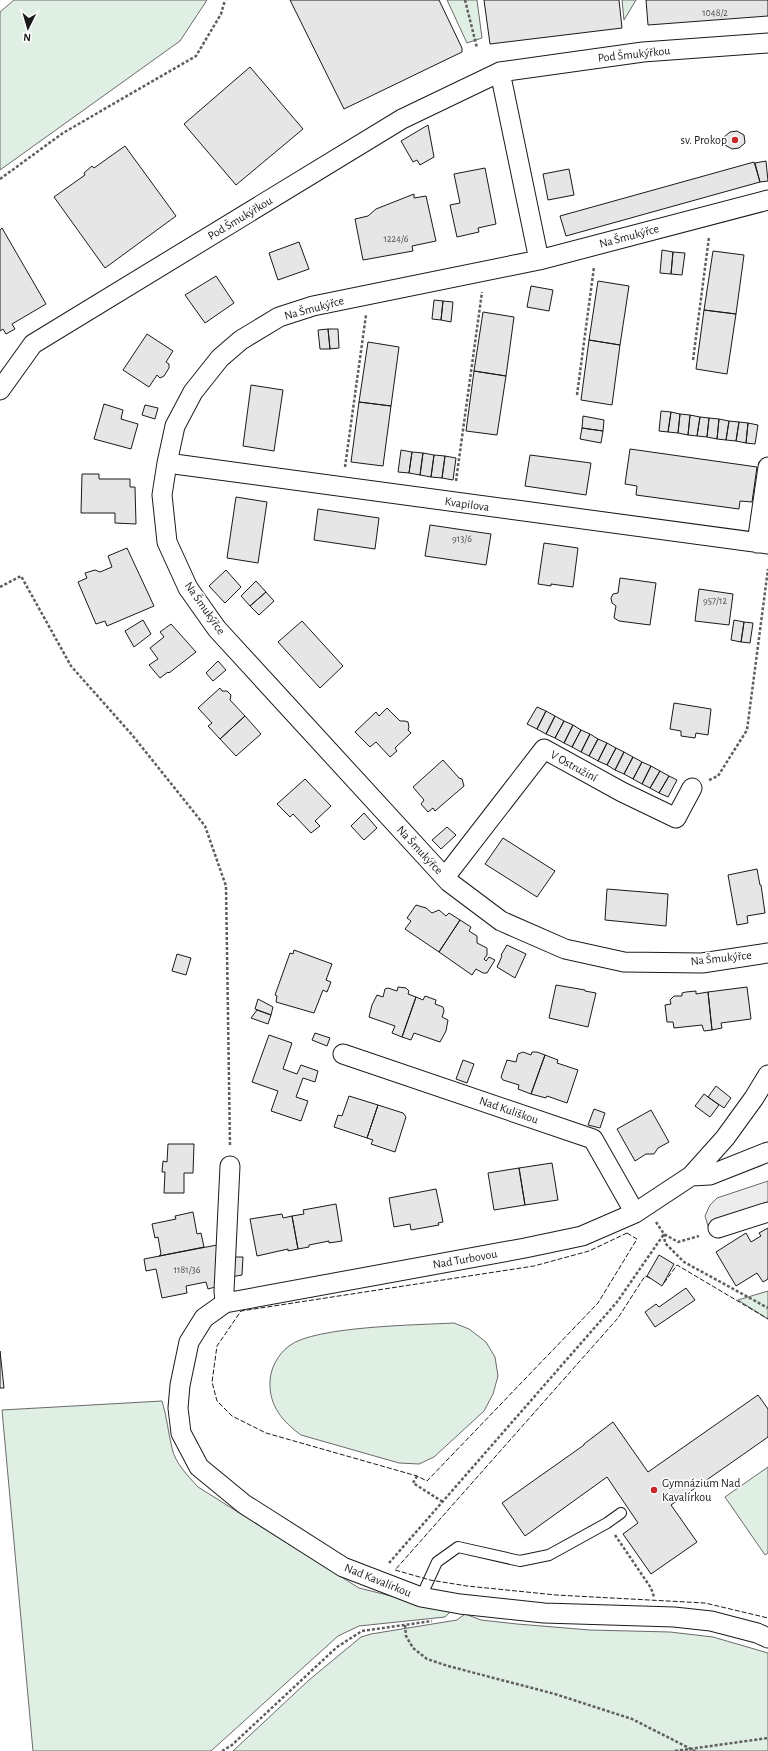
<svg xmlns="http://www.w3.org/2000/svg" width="768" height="1751" font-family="'Alegreya Sans',sans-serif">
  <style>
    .green { fill: #e0efe3; stroke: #6a6a6a }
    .parking { fill: #ededed; stroke: #6a6a6a }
    .building { fill: #e6e6e6; stroke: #1a1a1a }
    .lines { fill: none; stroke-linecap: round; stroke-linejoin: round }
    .service-casing { stroke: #1a1a1a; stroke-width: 12 }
    .minor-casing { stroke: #1a1a1a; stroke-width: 21 }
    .path { stroke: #5f5f5f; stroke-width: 2.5; stroke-dasharray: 3 2; stroke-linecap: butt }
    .service { stroke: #fff; stroke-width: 10 }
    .minor { stroke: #fff; stroke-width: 19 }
    .fence { stroke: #1a1a1a; stroke-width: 1; stroke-dasharray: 5 2; stroke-linecap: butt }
    .poi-dot { fill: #c62828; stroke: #fff; stroke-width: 1.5 }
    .labels { text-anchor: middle; stroke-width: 3; stroke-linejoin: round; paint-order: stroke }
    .number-label { font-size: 10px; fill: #4d4d4d }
    .street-label { font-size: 12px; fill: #1a1a1a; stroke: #fff }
    .poi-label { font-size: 12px; fill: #1a1a1a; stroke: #fff; text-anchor: end }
  </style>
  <rect width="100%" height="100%" fill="#fff"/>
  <path class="green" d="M14,0H207L180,41L0,170V12Z
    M447,0H477L482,38L467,43Z
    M622,0H636L624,20Z
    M768,1291V1319L738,1300Z
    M454,1323L469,1329L486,1342L495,1357L498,1376L493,1394L484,1411L434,1457L419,1464L399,1463L301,1435C283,1422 269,1406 270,1382C270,1369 278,1354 289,1346C314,1326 419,1325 454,1323Z
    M162,1401C167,1417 168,1432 172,1448C175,1463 188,1476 198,1487L359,1588L451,1611L445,1617L359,1626L338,1636L211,1751H33L2,1410Z
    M768,1467V1553L765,1555L725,1497Z
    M465,1614L481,1620L517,1624L590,1630L670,1632L713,1637L768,1653V1751H233L309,1680L361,1637L371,1634L457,1620Z"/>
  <path class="parking" d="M768,1181V1205L708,1226L705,1216L710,1205L717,1198Z"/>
  <path class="building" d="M290,0H439L462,48V52L344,109Z
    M484,0H619L622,28L490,44Z
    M646,0H768V16L648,25Z
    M250,67L303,129L236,185L184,124Z
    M428,125L434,157L420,165L417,160L413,162L401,141Z
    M737,131L744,135L745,143L739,148L732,149L725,145L724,137L730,132Z
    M125,146L176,216L105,268L54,197L85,175L84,173L92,166L94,168Z
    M766,161L768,181L760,182L755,163Z
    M754,162L760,182L566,236L560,216Z
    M485,168L496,224L478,228L479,232L457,237L450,205L460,203L454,174Z
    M569,169L574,195L548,200L543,174Z
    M414,194V198L426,196L436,241L412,246L413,251L363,260L355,219L368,216L376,209Z
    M2,228L46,304L12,324L15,329L6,334L3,329L0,331V230Z
    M299,242L309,269L278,280L269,253Z
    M662,250L673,252L671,274L660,273Z
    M713,251L744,255L736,314L704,310Z
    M673,252L685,253L682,275L671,274Z
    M216,276L234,303L205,323L185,295Z
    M598,281L629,286L620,345L589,340Z
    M531,286L553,290L549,311L527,307Z
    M434,300L443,301L441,320L432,319Z
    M443,301L453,302L451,322L441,320Z
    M704,310L736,314L727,374L696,369Z
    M483,312L514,317L506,376L474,371Z
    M328,329H338L339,348L330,349Z
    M328,329L330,349H320L318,330Z
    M147,334L173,351L166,362L169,364V368L164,376L160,378L157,375L149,387L123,370Z
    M589,340L620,345L612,405L581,400Z
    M368,342L399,347L391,406L359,402Z
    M474,371L506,376L497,435L466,431Z
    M251,385L283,390L274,451L243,446Z
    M359,402L391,406L383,466L351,462Z
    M104,404L123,410L121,419L138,424L131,449L94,439Z
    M145,405L158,408L155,419L142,415Z
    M661,411L671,412L668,432L659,431Z
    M671,412L680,414L678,433L668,432Z
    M680,414L690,415L688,435L678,433Z
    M690,415L700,417L697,436L688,435Z
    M583,416L604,420L603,431L582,428Z
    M700,417L709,418L707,437L697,436Z
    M709,418L719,419L717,439L707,437Z
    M719,419L729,421L726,440L717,439Z
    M729,421L739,422L736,441L726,440Z
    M739,422L748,423L746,443L736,441Z
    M748,423L758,425L755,444L746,443Z
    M582,428L603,431L601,443L580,439Z
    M630,449L757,467L752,502L740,501L739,509L636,495L637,486L625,484Z
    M401,450L412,452L409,473L398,472Z
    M412,452L423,453L420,475L409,473Z
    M423,453L434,455L431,477L420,475Z
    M434,455L445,456L442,478L431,477Z
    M530,455L591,463L586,495L525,486Z
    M445,456L456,458L453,480L442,478Z
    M82,474H99V479H130V487H135L136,524L115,523V513H81Z
    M236,497L267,502L258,563L227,558Z
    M318,509L379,518L375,549L314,540Z
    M430,525L491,534L486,565L425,556Z
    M544,543L578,548L573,587L551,584V586L538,584Z
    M127,548L154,606L107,626L105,621L96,624L78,582L87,578L85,573L95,570L100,572L112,567L108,556Z
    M226,570L241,587L225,603L209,586Z
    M620,578L656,583L650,625L619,621L614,618L616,606L612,603L611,598L613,594L618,593Z
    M256,581L266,592L250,606L241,596Z
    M699,589L733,594L729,625L695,621Z
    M266,592L274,601L259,615L250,606Z
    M143,620L151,634L134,647L125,631Z
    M734,620L744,622L741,642L731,640Z
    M302,621L343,666L320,688L278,642Z
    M744,622L753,623L750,643L741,642Z
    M171,624L196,652L169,673L168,672L160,678L149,665L158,659L150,648L164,637L160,632Z
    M218,661L226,670L213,681L206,673Z
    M220,688L222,691H227L231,695L230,700L245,716L220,739L208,726L212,723L198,708Z
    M674,703L711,709L708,735L696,733L695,738L681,736V731L670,729Z
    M537,707L546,711L537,729L527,724Z
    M387,708L400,721H405L408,722L409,727L408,730L411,733L395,748L397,751L390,757L376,742L370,747L355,732L376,712L379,716Z
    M546,711L555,716L546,734L537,729Z
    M245,716L261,734L236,756L220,739Z
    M555,716L564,721L555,738L546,734Z
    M564,721L573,725L564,743L555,738Z
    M573,725L581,730L572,747L564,743Z
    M581,730L590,734L581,752L572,747Z
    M590,734L598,739L589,756L581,752Z
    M598,739L607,743L598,761L589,756Z
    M607,743L616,748L607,765L598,761Z
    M616,748L624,752L615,770L607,765Z
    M624,752L633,757L624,774L615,770Z
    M633,757L642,762L633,779L624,774Z
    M443,760L459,778L462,779L464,786L435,811L433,808L428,812L421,804L424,800L413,787Z
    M642,762L651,766L642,784L633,779Z
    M651,766L660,771L650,788L642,784Z
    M660,771L669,776L659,793L650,788Z
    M669,776L677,780L668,797L659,793Z
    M305,779L331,806L315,821L320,826L311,833L293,814L290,817L277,804Z
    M364,813L377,828L364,840L351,826Z
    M447,827L456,835L441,849L432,840Z
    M503,838L555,871L537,897L485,864Z
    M757,869L760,885H761L765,913L747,916L748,923L737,925L728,875Z
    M607,889L668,894L666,926L605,920Z
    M416,905L426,908L432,913L439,910L446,916L449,913L460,920L439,952L405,929L411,921L407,918Z
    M460,920L471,927L469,931L477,936V943L487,948V955L484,959L486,961L489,957L495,960L487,973H483L476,969L472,975L439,952Z
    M507,945L526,954L515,978L497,967L502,956L501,955Z
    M294,950L332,964L326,980L331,982L327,992L323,990L314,1013L276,1002L277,996L275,995L290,953L293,954Z
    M177,954L191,958L186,975L172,971Z
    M556,985L585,990V991L596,993L588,1027L549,1018Z
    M398,987L406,988L409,991L408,994L416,997L402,1037L392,1033L395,1026L369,1017L372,1005L377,995L383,997L385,989L388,988L397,991Z
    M747,987L751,1019L721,1023L722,1028L712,1030L708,992Z
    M696,991V994L708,992L712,1030L704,1031L702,1025L674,1028L673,1022H667L665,1005L671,1004L670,1000L674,996H682V993L686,992Z
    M425,996L436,1000L435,1004L443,1007L444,1011L442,1017L448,1020L446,1031L440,1042L414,1033L411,1040L402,1037L416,997L423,1000Z
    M258,999L273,1007L271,1015L255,1009Z
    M257,1010L271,1015L268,1024L251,1018Z
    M315,1033L330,1038L327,1046L312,1040Z
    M269,1035L292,1043L283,1069L297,1074L301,1065L318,1071L315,1082L303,1078L296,1097L308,1101L301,1121L271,1111L278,1091L252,1082Z
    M523,1052L531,1055L532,1052H537L545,1055L531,1094L518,1089L519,1085L503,1080L501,1077L507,1060L516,1062L518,1054Z
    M545,1055L558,1060L557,1063L578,1070L567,1103L547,1096L546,1098L531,1094Z
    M463,1060L474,1064L467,1083L456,1079Z
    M716,1086L731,1098L724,1108L708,1097Z
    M704,1094L719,1105L710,1117L695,1106Z
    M349,1096L378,1105L367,1138L334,1127L338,1115L342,1116Z
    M378,1105L403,1113L406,1117L395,1152L371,1144L373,1140L367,1138Z
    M594,1109L605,1113L600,1128L588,1125Z
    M651,1110L669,1142L658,1148L654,1154H646L635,1161L617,1129Z
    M168,1144H194L193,1173H184V1193H164L165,1172H162L163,1161L167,1162Z
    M552,1163L558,1200L525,1205L519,1168Z
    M519,1168L525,1205L494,1210L488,1173Z
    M436,1189L443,1222L438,1223L439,1225L411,1230L410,1224L394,1227L389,1198Z
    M336,1204L342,1241L329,1243V1241L309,1245V1247L298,1249L292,1216L304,1214L303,1210Z
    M193,1212L197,1234L201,1233L204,1247L159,1256L161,1254L158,1237L155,1238L152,1224L176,1219L175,1216Z
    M282,1214L283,1218L292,1216L298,1249L288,1251V1249L257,1256L250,1219Z
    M768,1228V1279L763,1282L757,1273L736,1286L716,1252L746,1233L751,1242L761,1236L759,1233Z
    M217,1245L219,1286L208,1289L206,1282L186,1286L187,1293L162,1298L156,1269L146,1271L144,1259Z
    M659,1255L674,1264L662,1286L647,1276Z
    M231,1257H243L242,1275L231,1277Z
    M686,1288L695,1300L655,1327L645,1312L656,1304L659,1307Z
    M0,1351L4,1388H0Z
    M758,1395L768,1409V1437L671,1505L697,1542L651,1574L623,1534L638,1523L607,1477L525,1536L502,1503L584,1445V1444L613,1422L648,1472Z"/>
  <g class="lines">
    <g class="service-casing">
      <path id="service" d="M421,1597L437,1562L458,1547L520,1561L549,1555L607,1523L621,1513"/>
    </g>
    <g class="minor-casing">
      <path id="minor" d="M500,72L539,260
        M768,200L539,260L313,306L279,317L241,340L220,358L193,392L175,426L167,463L162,495L167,542L188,588L217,629L449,882L501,921L565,949L624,962L702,963L768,953
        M0,390L33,344L402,119L500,72L643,52L768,43
        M167,463L768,544
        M757,543L768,467
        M445,877L544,749L622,792L676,818L692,788
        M343,1054L593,1139L635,1213
        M768,1075L754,1098L725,1138L691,1176L635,1213L582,1236L525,1248L225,1303L204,1318L189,1342L180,1385L178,1408L181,1433L199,1467L244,1504L343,1567L421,1597L460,1604L544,1613L674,1617L711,1621L757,1633L768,1638
        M691,1176L710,1175L768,1152
        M718,1228L768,1212
        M225,1303L224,1291L230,1166"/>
    </g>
    <path class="path" d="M465,0L477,48
      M0,179L63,133L196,56L221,14L225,0
      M693,360L709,237
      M577,395L594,267
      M345,467L366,315
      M456,481L482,292
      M0,587L21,576L71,666L133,736L205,826L226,886L230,1146
      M709,780L718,776L747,730L768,569
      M656,1222L664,1234L678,1242L699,1236
      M664,1234L665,1243L684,1262L768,1308
      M417,1476L413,1483L443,1502
      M615,1535L651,1588L654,1597
      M389,1563L617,1302L664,1234
      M405,1625L406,1636L413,1648L427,1659L448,1666L555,1694L632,1719L695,1751
      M222,1751L232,1745L337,1647L362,1631L432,1621
      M675,1751L768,1738"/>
    <use href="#service" class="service"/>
    <use href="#minor" class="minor"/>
    <path class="fence" d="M627,1233L637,1239L598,1303L427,1481L417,1476L266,1433L232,1416L217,1401L212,1382L217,1346L241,1311L534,1266L589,1251Z
      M650,1278L645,1276L618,1318L395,1570L430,1580L467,1586L556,1595L705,1603L768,1618
      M664,1283L677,1265L768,1319"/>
  </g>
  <g class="poi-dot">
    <circle cx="735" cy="140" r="4"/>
    <circle cx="654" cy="1490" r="4"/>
  </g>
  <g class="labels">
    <g class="number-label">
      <text x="715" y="16">1048/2</text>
      <text x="396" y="242">1224/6</text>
      <text x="462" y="542">913/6</text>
      <text x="715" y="604">957/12</text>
      <text x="187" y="1273">1181/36</text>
    </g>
    <g class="street-label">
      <text transform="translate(634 54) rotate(-6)" y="4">Pod Šmukýřkou</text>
      <text transform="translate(240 218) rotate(-31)" y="4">Pod Šmukýřkou</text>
      <text transform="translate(629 236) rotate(-15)" y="4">Na Šmukýřce</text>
      <text transform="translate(314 308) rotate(-15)" y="4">Na Šmukýřce</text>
      <text transform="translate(467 504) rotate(8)" y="4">Kvapilova</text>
      <text transform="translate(205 608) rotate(55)" y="4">Na Šmukýřce</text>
      <text transform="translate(574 766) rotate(29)" y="4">V Ostružiní</text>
      <text transform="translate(420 850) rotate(47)" y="4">Na Šmukýřce</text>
      <text transform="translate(721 958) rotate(-6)" y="4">Na Šmukýřce</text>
      <text transform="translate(509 1110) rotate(19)" y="4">Nad Kuliškou</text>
      <text transform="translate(465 1259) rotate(-10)" y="4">Nad Turbovou</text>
      <text transform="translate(378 1580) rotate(22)" y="4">Nad Kavalírkou</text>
    </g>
    <g class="poi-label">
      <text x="727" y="144">sv. Prokop</text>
      <text x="662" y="1487" text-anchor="start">Gymnázium Nad<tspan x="662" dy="14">Kavalírkou</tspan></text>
    </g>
  </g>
  <g transform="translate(28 28) rotate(185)" stroke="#ffffff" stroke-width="3" paint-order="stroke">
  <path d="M0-3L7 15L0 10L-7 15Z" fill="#1a1a1a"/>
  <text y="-6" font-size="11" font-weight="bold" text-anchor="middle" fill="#1a1a1a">N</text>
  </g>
</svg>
